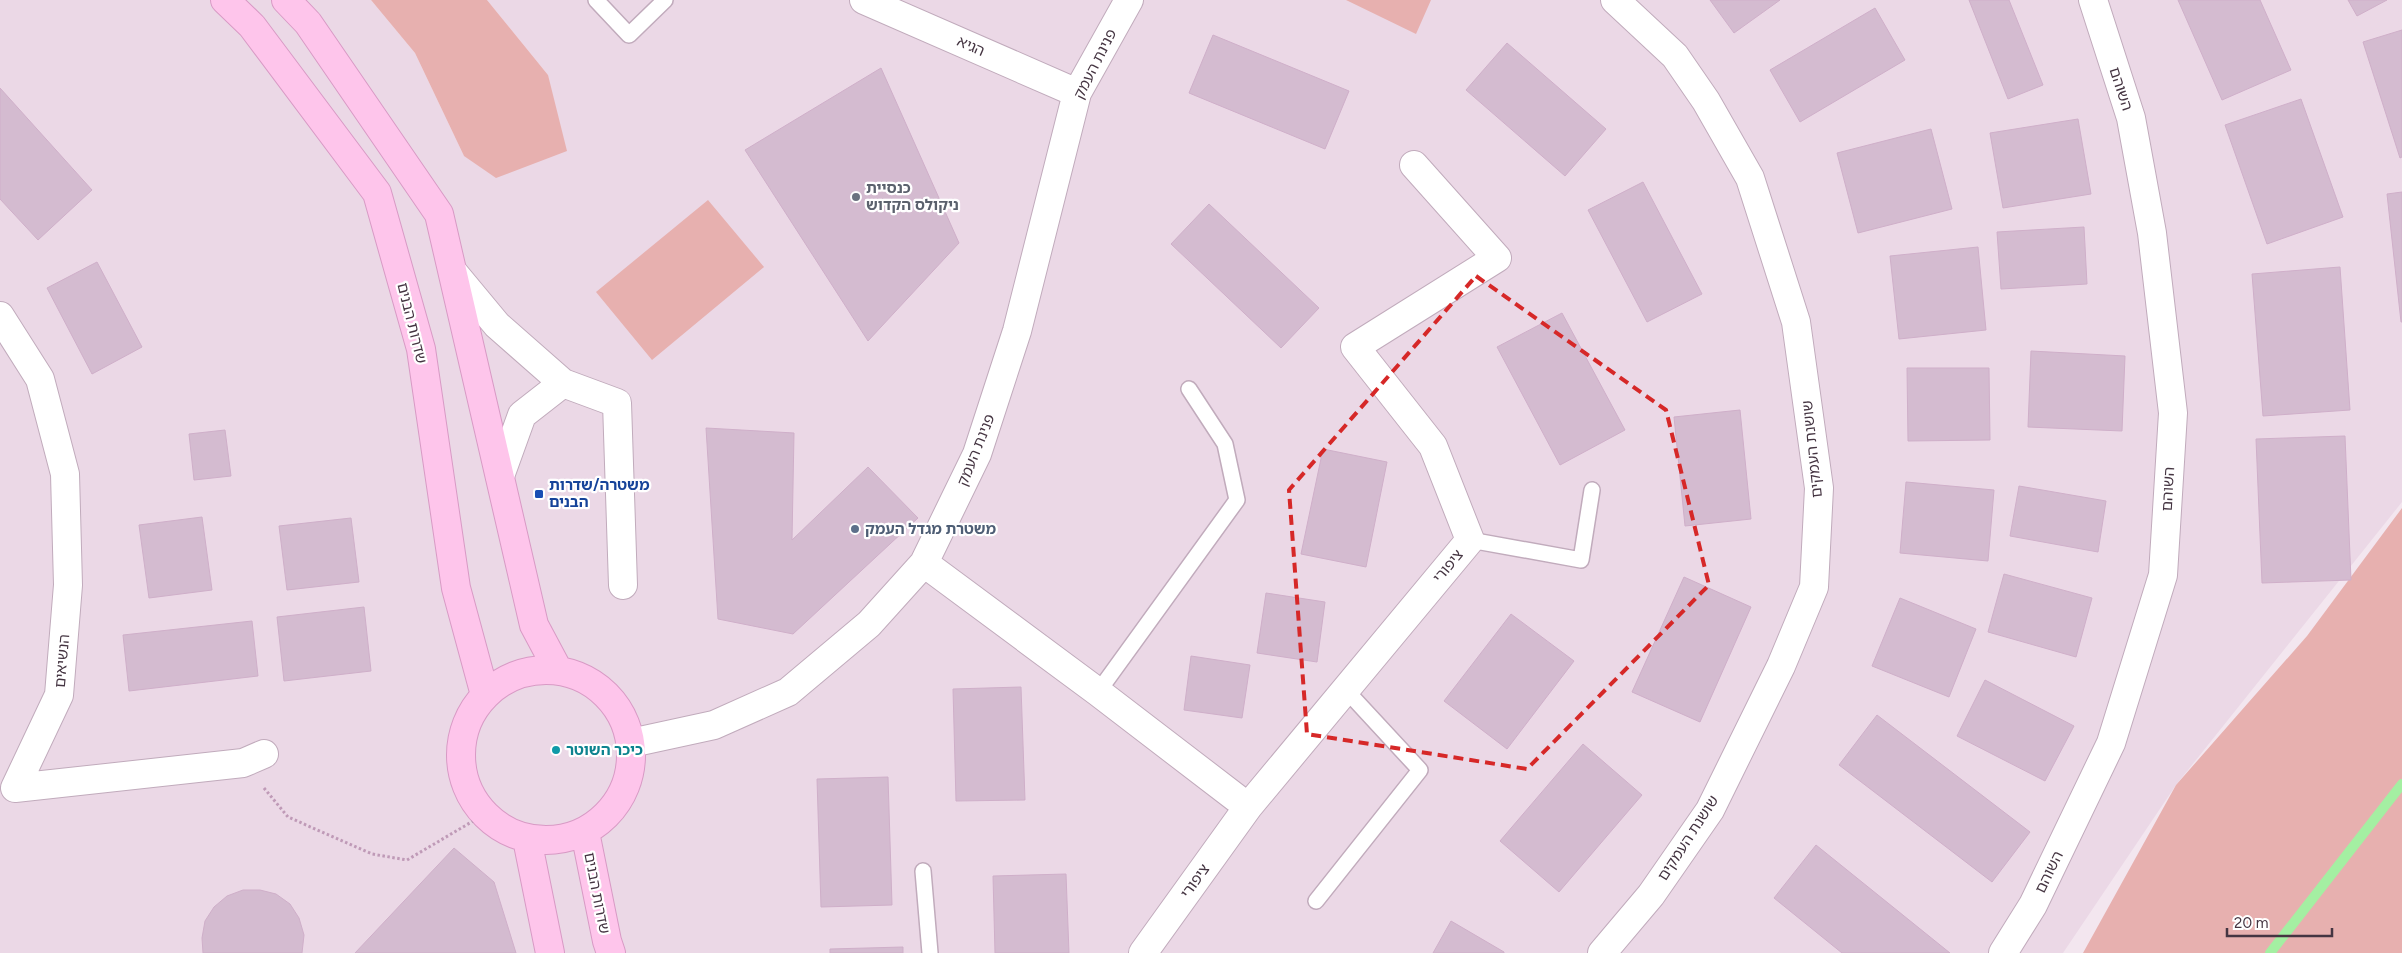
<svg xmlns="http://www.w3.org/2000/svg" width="2402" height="953" font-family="Figtree,'Noto Sans Hebrew',sans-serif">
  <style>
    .residential { fill: #ebd8e6 }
    .green { fill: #e7b0af }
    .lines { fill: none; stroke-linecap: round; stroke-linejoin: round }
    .stream { stroke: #a4efa2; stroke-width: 10 }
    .building { fill: #d4bbd0; stroke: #cfafc9 }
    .service-casing { stroke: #c1abbc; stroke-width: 18 }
    .minor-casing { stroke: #c1abbc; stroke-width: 30 }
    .secondary-casing { stroke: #d89ac5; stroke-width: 30 }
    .path { stroke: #bf9ab7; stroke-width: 3; stroke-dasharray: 2.5 2.5; stroke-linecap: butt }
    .service { stroke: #fff; stroke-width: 15 }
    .minor { stroke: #fff; stroke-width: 28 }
    .secondary { stroke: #fec5eb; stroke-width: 28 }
    .marked { fill: none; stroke: #d62828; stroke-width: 4; stroke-dasharray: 10 6; stroke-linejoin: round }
    .worship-dot { fill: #6b7280; stroke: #fff; stroke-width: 2 }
    .transit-dot { fill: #1a4fb4; stroke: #fff; stroke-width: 2 }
    .service-dot { fill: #5c6f8a; stroke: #fff; stroke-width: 2 }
    .culture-dot { fill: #0f9aa8; stroke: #fff; stroke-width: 2 }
    .labels { text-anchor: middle; stroke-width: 4.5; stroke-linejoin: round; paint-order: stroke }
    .street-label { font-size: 15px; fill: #453542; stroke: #fff }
    .worship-label { font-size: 15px; font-weight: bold; fill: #5b616d; stroke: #fff; text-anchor: start }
    .transit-label { font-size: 15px; font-weight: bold; fill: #164399; stroke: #fff; text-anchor: start }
    .service-label { font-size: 15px; font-weight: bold; fill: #4e5e75; stroke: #fff; text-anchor: start }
    .culture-label { font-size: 15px; font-weight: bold; fill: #0d838f; stroke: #fff; text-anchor: start }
  </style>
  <rect width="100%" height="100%" fill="#f3e6ef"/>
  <path class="residential" d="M0,0H371L415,53L464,156L548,75L487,0H2402V502L2176,785L2063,953H0Z"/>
  <path class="green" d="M371,0H487L548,75L567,151L496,178L464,156L415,53Z
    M1346,0H1431L1416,34Z
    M708,200L764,267L652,360L596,292Z
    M2402,508V953H2083L2176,785L2307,636Z"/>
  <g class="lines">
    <path class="stream" d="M2270,953L2402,784"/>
  </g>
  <path class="building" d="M1710,0H1780L1734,33Z
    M1969,0H2009L2043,85L2008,99Z
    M2178,0H2260L2291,70L2222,100Z
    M2348,0H2387L2357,16Z
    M1875,8L1905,60L1800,122L1770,70Z
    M2402,30V157L2400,158L2363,42Z
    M1213,35L1349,91L1325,149L1189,93Z
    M1507,43L1606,129L1565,176L1466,90Z
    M881,68L959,243L868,341L745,150Z
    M0,88L92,190L38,240L0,199Z
    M2301,99L2343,217L2267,244L2225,125Z
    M2078,119L2091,194L2003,208L1990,133Z
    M1931,129L1952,209L1858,233L1837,153Z
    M1643,182L1702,294L1647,322L1588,210Z
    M2402,192V322H2401L2387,194Z
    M1209,204L1319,308L1281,348L1171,244Z
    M2084,227L2087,284L2001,289L1997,232Z
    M1978,247L1986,330L1899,339L1890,256Z
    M97,262L142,347L92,374L47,288Z
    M2340,267L2350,410L2263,416L2252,274Z
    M1562,313L1625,430L1560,465L1497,347Z
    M2031,351L2125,356L2122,431L2028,427Z
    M1907,368H1989L1990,440L1908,441Z
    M1740,410L1751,519L1685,526L1674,417Z
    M706,428L794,433L792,540L868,467L918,518L793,634L718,619Z
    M225,430L231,476L194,480L189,434Z
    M2345,436L2351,580L2262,583L2256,439Z
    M1323,449L1387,462L1366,567L1301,554Z
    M1906,482L1994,490L1988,561L1900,553Z
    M2019,486L2106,501L2098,552L2010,536Z
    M202,517L212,590L149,598L139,525Z
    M351,518L359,582L287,590L279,526Z
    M2004,574L2092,598L2076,657L1988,632Z
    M1684,577L1751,607L1700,722L1632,692Z
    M1266,593L1325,602L1317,662L1257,653Z
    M1900,598L1976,629L1949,697L1872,666Z
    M364,607L371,671L284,681L277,617Z
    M1511,614L1574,661L1507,749L1444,701Z
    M252,621L258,676L129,691L123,635Z
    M1191,656L1250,665L1242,718L1184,710Z
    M1985,680L2074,726L2045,781L1957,736Z
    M1021,687L1025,800L956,801L953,689Z
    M1877,715L2030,832L1992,882L1839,765Z
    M1583,744L1642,795L1559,892L1500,841Z
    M888,777L892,905L821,907L817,779Z
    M1816,845L1950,953H1842L1774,898Z
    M454,848L494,882L516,953H355Z
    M1066,874L1069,953H995L993,876Z
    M243,890H260L276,894L290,904L299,918L304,935L302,953H203L202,938L205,921L214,907L227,896Z
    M1451,921L1504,952V953H1433Z
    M903,947V953H830V949Z"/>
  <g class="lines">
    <g class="service-casing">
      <path id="service" d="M596,0L629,35L665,0
        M1470,540L1581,560L1592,490
        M1098,692L1237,500L1225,444L1189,389
        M923,871L930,953
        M1316,901L1420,770L1345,689"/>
    </g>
    <g class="minor-casing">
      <path id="minor" d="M864,0L1077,93
        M453,272L497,325L563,383
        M0,316L40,379L65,474L68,585L59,695L15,788L243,763L264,754
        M500,476L522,415L563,383L617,403L623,585
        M924,563L1098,692L1248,807
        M631,743L714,725L788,692L869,624L924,563L977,454L1017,331L1077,93L1129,0
        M1143,953L1248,807L1470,540L1433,446L1355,347L1497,258L1414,165
        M1602,953L1651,895L1710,810L1781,666L1814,587L1819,488L1796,322L1750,178L1706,101L1675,56L1615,0
        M2003,953L2033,905L2111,743L2163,575L2173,413L2152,233L2131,118L2093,0"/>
    </g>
    <g class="secondary-casing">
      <path id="secondary" d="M225,0L252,26L377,193L421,349L456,588L485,695
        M286,0L308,23L439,214L534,625L558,670
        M461 755a85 85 0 1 1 170 0a85 85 0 1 1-170 0Z
        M585,832L607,941L611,953
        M527,839L550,953"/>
    </g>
    <path class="path" d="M264,788L288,817L372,854L407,860L485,814"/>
    <use href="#service" class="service"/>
    <use href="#minor" class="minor"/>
    <use href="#secondary" class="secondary"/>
  </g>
  <path class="marked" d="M1476,276L1666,410L1709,585L1527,769L1307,734L1289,490Z"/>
  <circle class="worship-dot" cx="856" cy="197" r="5"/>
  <rect class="transit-dot" x="534" y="489" width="10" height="10" rx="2.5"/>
  <circle class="service-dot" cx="855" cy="529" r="5"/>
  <circle class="culture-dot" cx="556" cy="750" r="5"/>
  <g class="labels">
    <g class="street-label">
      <text transform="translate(971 46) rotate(24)" y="5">הגיא</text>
      <text transform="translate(1095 64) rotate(-63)" y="5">פנינת העמק</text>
      <text transform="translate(2121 89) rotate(72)" y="5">השוהם</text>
      <text transform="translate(412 323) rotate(76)" y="5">שדרות הבנים</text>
      <text transform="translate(1812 449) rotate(-96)" y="5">שושנת העמקים</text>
      <text transform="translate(976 450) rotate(-68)" y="5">פנינת העמק</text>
      <text transform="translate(2168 489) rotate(-87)" y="5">השוהם</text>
      <text transform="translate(1448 566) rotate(-50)" y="5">ציפורי</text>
      <text transform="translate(62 661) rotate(-85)" y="5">הנשיאים</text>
      <text transform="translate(1688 838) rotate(-57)" y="5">שושנת העמקים</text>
      <text transform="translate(2049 872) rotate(-64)" y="5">השוהם</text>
      <text transform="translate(1195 881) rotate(-54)" y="5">ציפורי</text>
      <text transform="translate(597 893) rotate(79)" y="5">שדרות הבנים</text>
    </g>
    <g class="worship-label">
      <text x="866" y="193">כנסיית<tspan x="866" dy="17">ניקולס הקדוש</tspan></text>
    </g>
    <g class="transit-label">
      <text x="549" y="490">משטרה/שדרות<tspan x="549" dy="17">הבנים</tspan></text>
    </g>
    <g class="service-label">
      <text x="865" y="534">משטרת מגדל העמק</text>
    </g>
    <g class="culture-label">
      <text x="566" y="755">כיכר השוטר</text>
    </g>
  </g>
  <path d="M2227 928v8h105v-8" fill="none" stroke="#453542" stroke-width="2.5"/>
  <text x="2234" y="928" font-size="15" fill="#453542" stroke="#ffffff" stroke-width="4" paint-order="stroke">20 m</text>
</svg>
